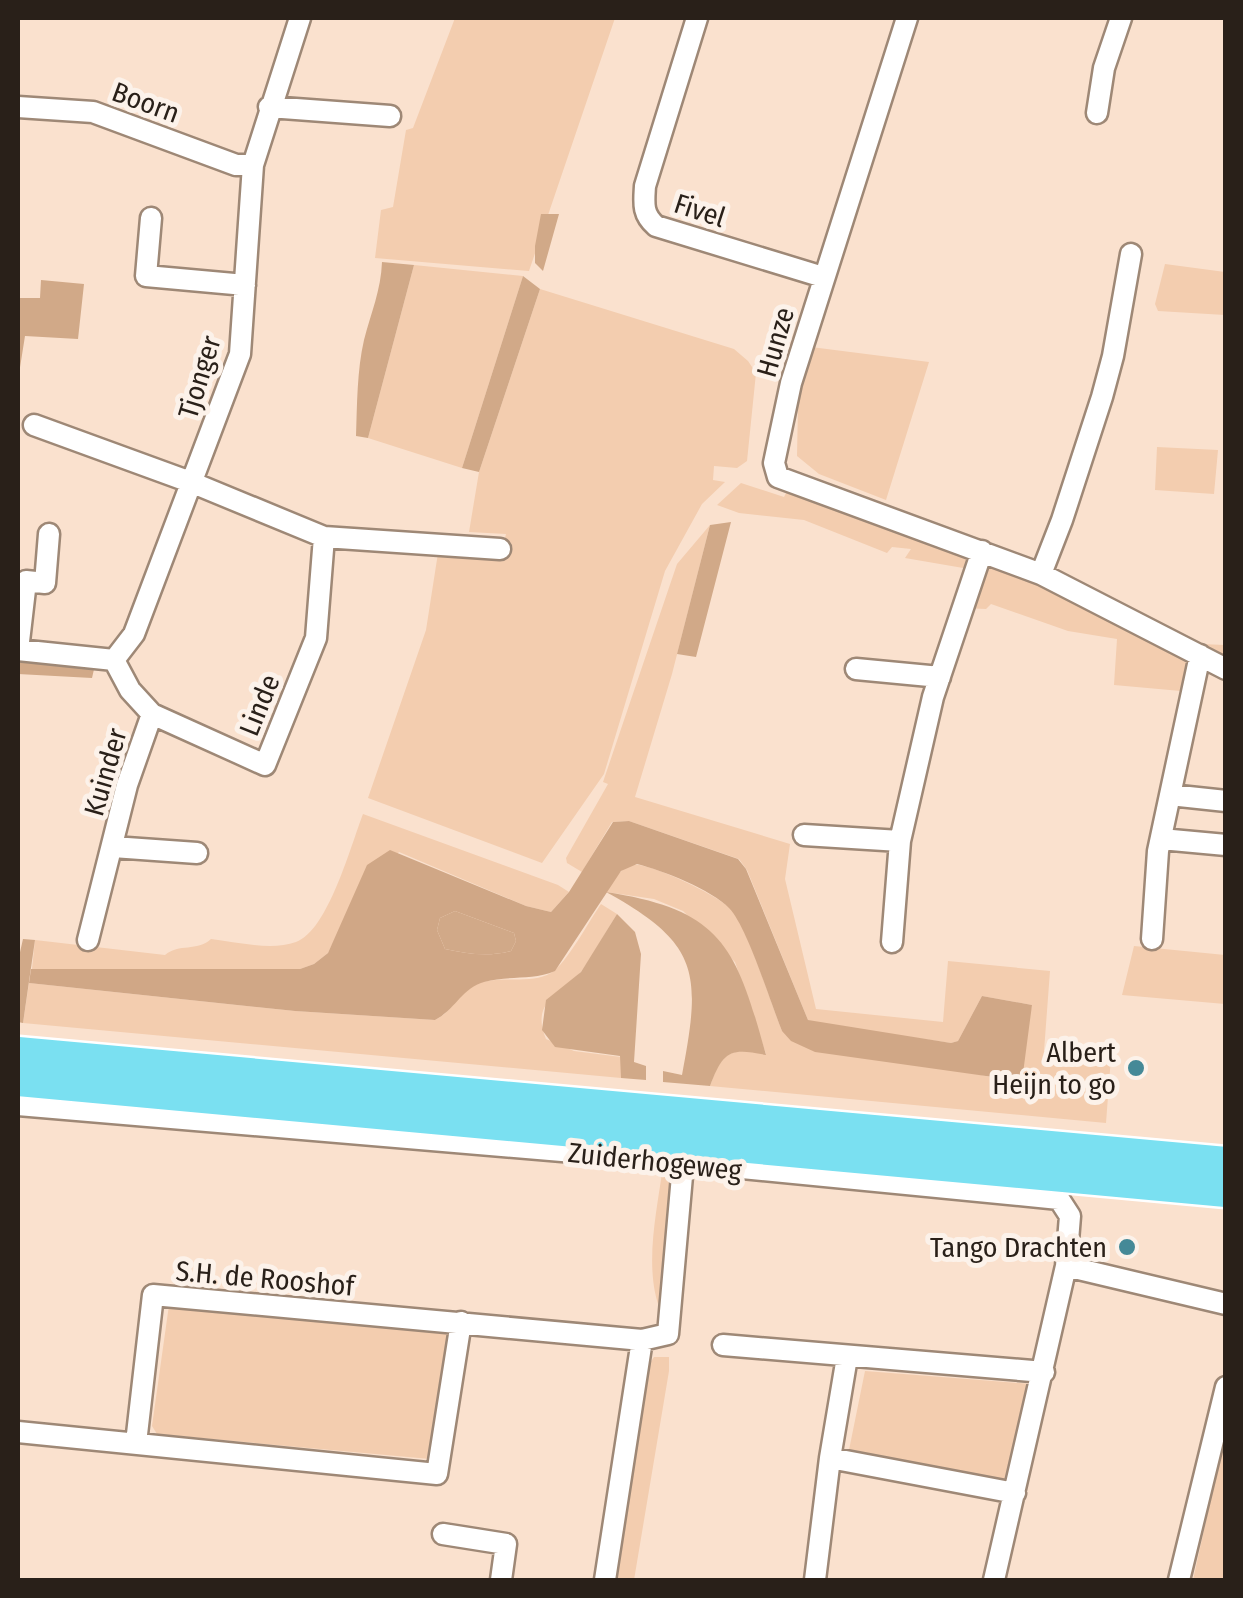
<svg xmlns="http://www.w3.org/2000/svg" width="1243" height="1598" font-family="'Fira Sans Condensed',sans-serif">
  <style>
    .green { fill: #f3cdaf }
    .forest { fill: #d1a988 }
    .water { fill: #d0a786; fill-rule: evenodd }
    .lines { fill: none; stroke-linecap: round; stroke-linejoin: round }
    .street-casing { stroke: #9e8876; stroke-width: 25 }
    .primary-casing { stroke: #fff; stroke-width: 35 }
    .street { stroke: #fff; stroke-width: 20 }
    .primary { stroke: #7ae0f1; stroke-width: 30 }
    .poi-dot { fill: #458997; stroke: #fcf2ea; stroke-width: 4 }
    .labels { text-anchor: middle; stroke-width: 10; stroke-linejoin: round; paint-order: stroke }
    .street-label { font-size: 28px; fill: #292019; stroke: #fcf2ea }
    .poi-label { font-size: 28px; fill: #292019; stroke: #fcf2ea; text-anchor: end }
  </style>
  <rect width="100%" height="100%" fill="#fae1ce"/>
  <path class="green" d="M455,18H615L529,271L375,258L381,210L393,207L406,130L413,128Z
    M1165,264L1225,272V315L1158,311L1155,304Z
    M414,265L523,276L462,468L368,438Z
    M540,289L734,349L748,361L756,373L747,461L737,468L714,466L713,480L725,482L702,504L665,571L604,774L542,863L368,798L426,630L438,553L501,555L506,534L469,532L479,472Z
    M811,347L929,362L886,500L819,474L797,456L798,406Z
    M1157,447L1218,450L1214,494L1155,490Z
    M741,483L784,497L787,491L972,557L969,569L905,558L911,549L892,547L887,553L804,520L739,513L717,505Z
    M710,525L672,674L635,797L790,844L785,879L816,1009L943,1022L948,961L1050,971L1044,1051L1111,1057L1106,1123L710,1086C722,1052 729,1047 766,1054L735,962L683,911L654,899L606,892C613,882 620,867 633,865C649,862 719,896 731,909C748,928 771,1003 782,1031L1013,1082L1032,1005L982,996L958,1041L951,1043L817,1024L808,1020L747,870L739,859L629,821L612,822L582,872L567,863L566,858L608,784L603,782L677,564Z
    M982,551L1177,643L1225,645V669L1200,656L1192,692L1114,685L1117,639L1068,631L991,604L986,609L963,608Z
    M363,814L558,885L569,892L551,912L526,906L399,852L347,914L328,953L314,964L300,969H32L35,940L165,955C179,943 197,952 211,939C237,942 271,951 296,942C328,931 351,845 363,814Z
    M601,904L617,914C605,933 595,952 583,969C565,995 529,998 546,1039L574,1051L621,1057V1078L23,1023L29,983L295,1011L435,1020C453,1011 454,999 468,989C492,971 527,987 551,973C567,963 589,921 601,904Z
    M1134,946L1225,955V1004L1122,995Z
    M663,1166L682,1168L661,1312C643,1269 657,1211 663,1166Z
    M169,1305L446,1330L452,1337L430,1459L157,1434L152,1426Z
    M654,1357H669V1371L634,1580H617L650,1363Z
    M865,1371L1031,1384L1009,1483L849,1450Z
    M1225,1435V1580H1193Z"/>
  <path class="forest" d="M541,214H559L543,271L535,263V246Z
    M382,262L414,265L368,438L356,436C357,405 357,370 364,340C371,313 381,290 382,262Z
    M523,276L540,289L479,472L462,468Z
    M41,280L84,284L78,339L25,336L18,380V298H40Z
    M731,522L696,657L677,654L710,525Z
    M18,660L95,665L92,678L18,674Z
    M606,892C723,910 736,947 766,1055C729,1047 723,1052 710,1086L663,1082V1071L682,1075C701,974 701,944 606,892Z
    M455,911L514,933L516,941L511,951C489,957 467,954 445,949L437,930L440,918Z
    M617,914L635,932L641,954L634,1062L646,1066V1080L621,1078L620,1056L555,1047L542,1030L546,1000L581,972Z
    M23,939L35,940L23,1023L18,1022V961Z"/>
  <path class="water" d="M629,821L738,859L746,869L808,1020L951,1043L958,1041L982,996L1032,1005L1022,1081L815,1052L791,1041L782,1031C771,1004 747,926 729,908C712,890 662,870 637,864L621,871L555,971C532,981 508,975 484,982C462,988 455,1010 435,1020L295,1011L29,983L31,969H300L314,964L328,953L367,865L390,850L526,906L551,912L569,892L613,822ZM455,911L514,933L516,941L511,951C489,957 467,954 445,949L437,930L440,918Z"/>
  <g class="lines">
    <g class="street-casing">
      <path id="street" d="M697,18L645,186C644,203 642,214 656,226L823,277
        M907,18L791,383L774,463L778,477L1041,574L1226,669
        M18,107L93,112L236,165H253
        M269,107L390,116
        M1097,113L1104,68L1121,18
        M151,218L146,276L245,285
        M34,425L193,483L324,537L500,549
        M1041,574L1062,520L1102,397L1113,356L1131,254
        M18,650L26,581L45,583L49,534
        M18,650L114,660
        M114,660L134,634L240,354L253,165L300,18
        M114,660L130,690L152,714L265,765L316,638L324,537
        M856,669L940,677
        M1170,795L1226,801
        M804,835L900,841
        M1161,839L1226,845
        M113,847L197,853
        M1152,939L1158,851L1200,655
        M88,940L127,785L152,714
        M892,942L900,841L933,697L982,551
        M18,1105L609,1155L1059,1199L1070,1216L1066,1266L1226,1304
        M723,1345L1044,1372
        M18,1432L437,1474L461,1322
        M136,1443L153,1295L642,1340
        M830,1458L1015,1493
        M443,1534L506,1544L501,1580
        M605,1580L642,1340L668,1334L682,1176
        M815,1580L830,1458L847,1357
        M994,1580L1066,1266
        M1179,1580L1226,1387"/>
    </g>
    <g class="primary-casing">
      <path id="primary" d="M18,1052L1226,1162
        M18,1081L1226,1192"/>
    </g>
    <use href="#street" class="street"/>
    <use href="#primary" class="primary"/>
  </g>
  <g class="poi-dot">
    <circle cx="1136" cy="1068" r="10"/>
    <circle cx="1127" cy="1247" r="10"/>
  </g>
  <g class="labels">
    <g class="street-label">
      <text transform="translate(146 102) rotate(20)" y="10">Boorn</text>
      <text transform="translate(700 210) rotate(18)" y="10">Fivel</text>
      <text transform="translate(775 342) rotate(-74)" y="10">Hunze</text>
      <text transform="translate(199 377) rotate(-73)" y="10">Tjonger</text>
      <text transform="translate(259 705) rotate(-68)" y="10">Linde</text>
      <text transform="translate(105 772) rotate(-74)" y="10">Kuinder</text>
      <text transform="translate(655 1161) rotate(6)" y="10">Zuiderhogeweg</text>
      <text transform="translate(265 1278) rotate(5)" y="10">S.H. de Rooshof</text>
    </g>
    <g class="poi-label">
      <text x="1116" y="1062">Albert<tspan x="1116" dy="32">Heijn to go</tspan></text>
      <text x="1107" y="1257">Tango Drachten</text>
    </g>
  </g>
  <rect width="1243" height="1598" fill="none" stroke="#292019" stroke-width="40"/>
</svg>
